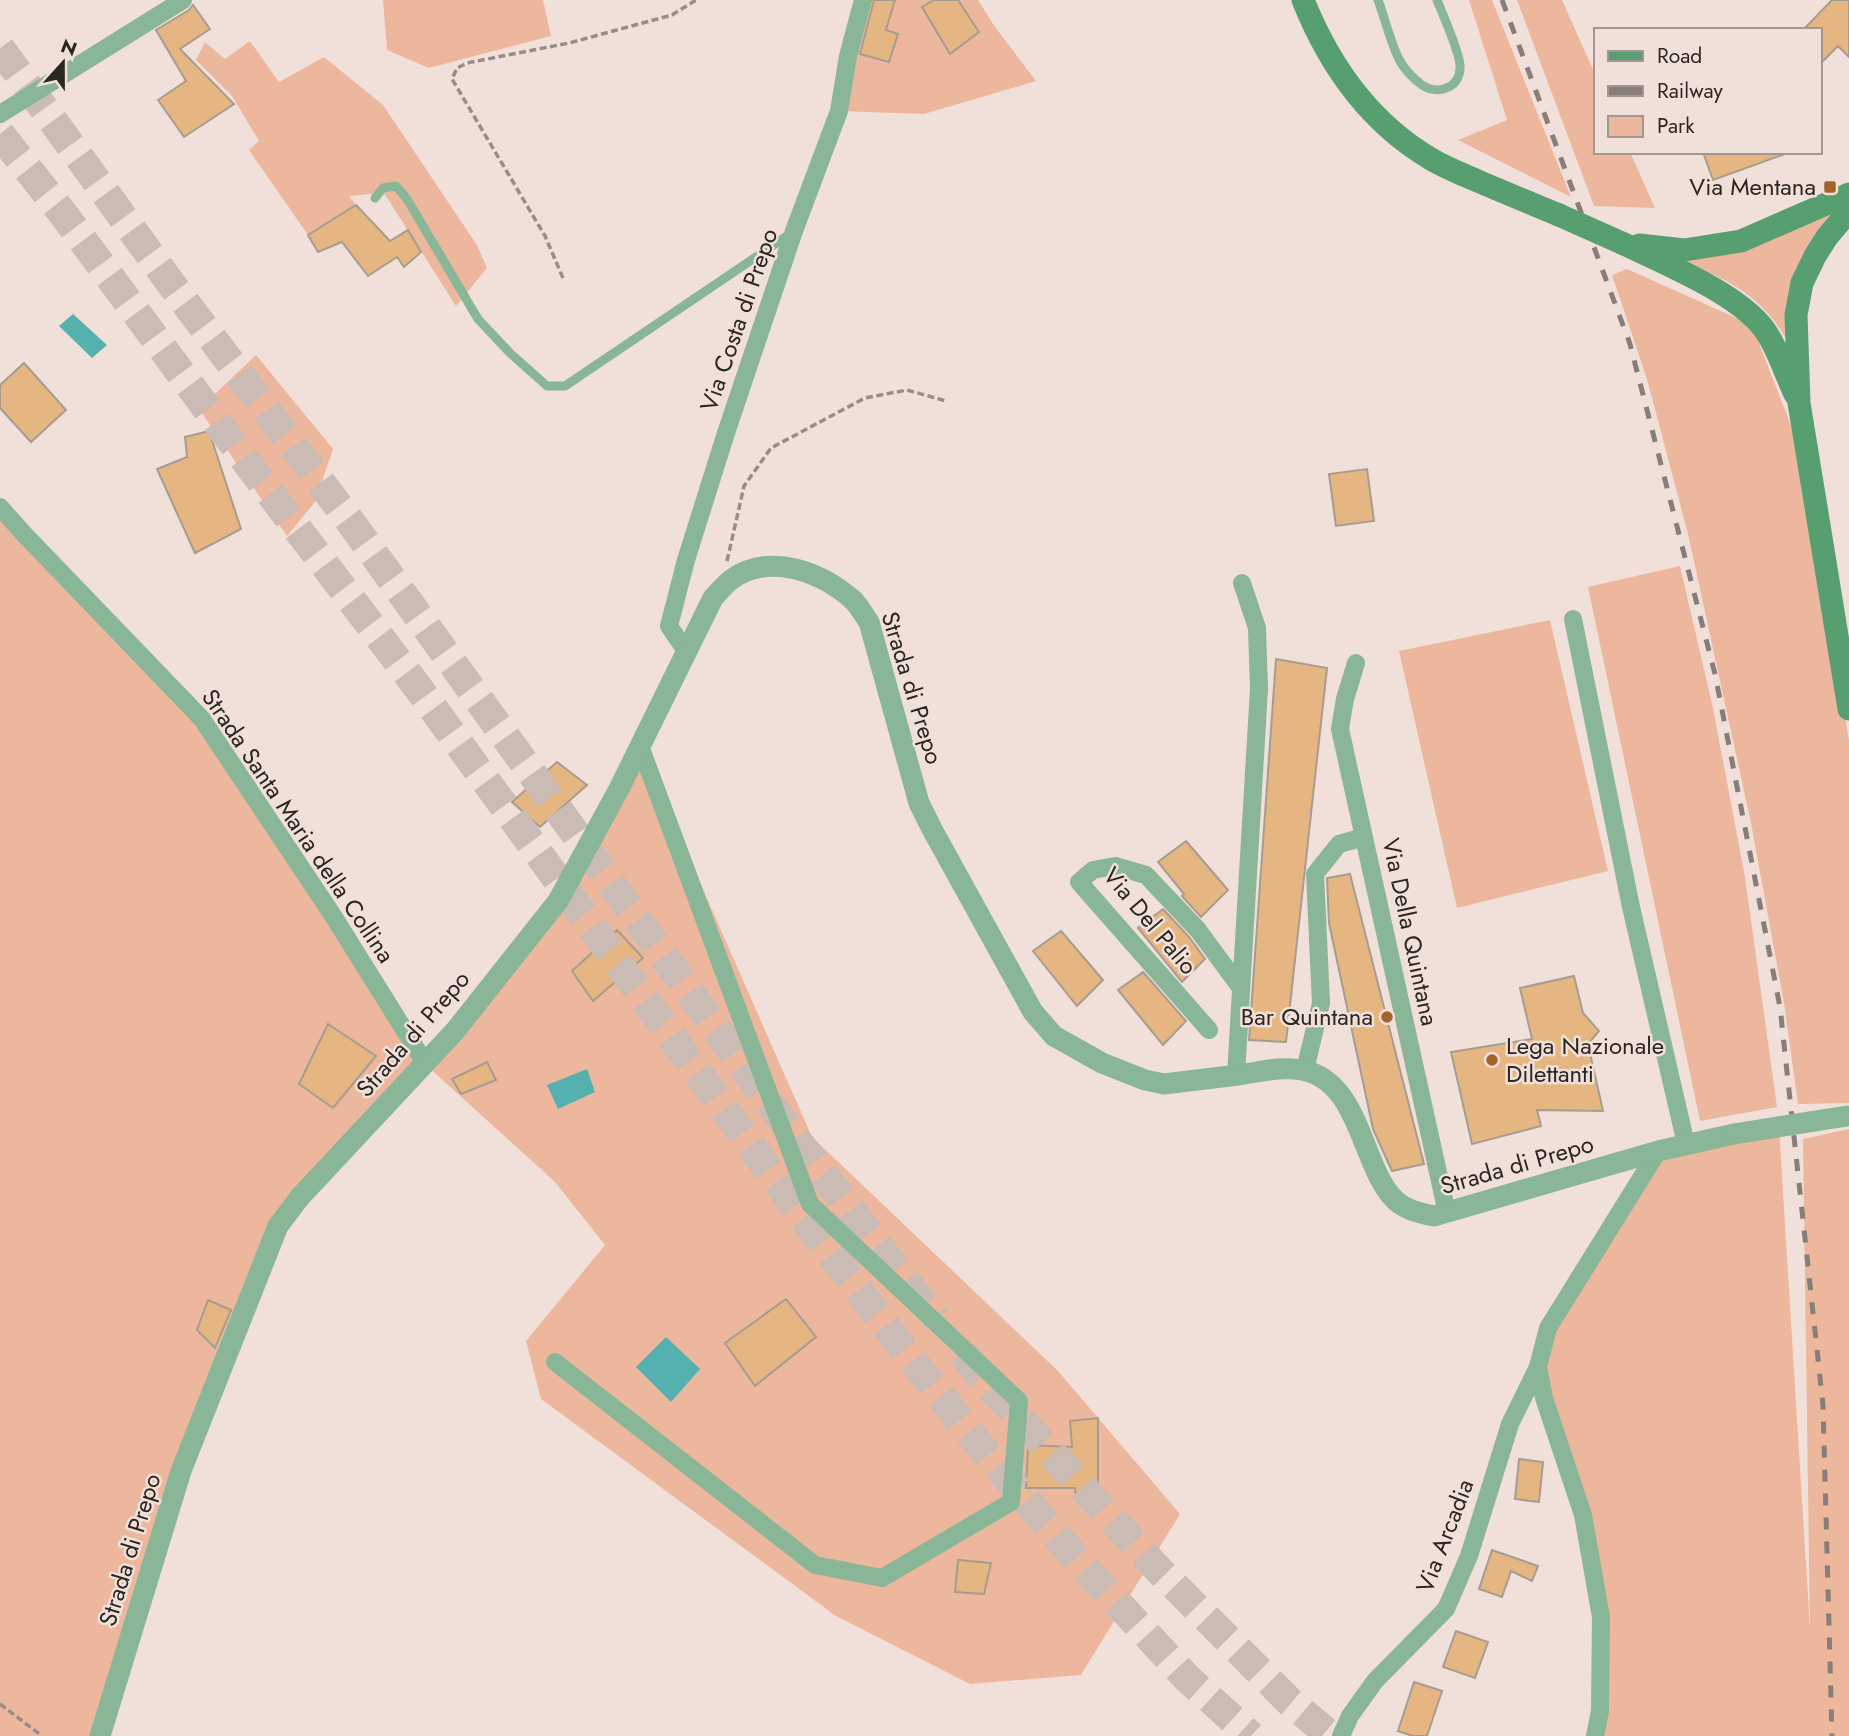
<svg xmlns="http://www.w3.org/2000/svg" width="1849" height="1736" font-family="Jost,sans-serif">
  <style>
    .green { fill: #edb79e }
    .water { fill: #55b0b0 }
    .building { fill: #e5b682; stroke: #a79c90; stroke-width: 2 }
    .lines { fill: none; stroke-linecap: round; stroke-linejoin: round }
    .motorway-tunnel { stroke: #cabbb5; stroke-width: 30; stroke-dasharray: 30 15; stroke-linecap: butt }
    .path { stroke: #988c86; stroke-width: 3.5; stroke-dasharray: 7 3.5; stroke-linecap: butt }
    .service { stroke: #88b697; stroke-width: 9 }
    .minor { stroke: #88b697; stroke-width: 18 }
    .tertiary { stroke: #88b697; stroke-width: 21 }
    .secondary { stroke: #579e71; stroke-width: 23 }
    .rail { stroke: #887d78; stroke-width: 5; stroke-dasharray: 12 12; stroke-linecap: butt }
    .tertiary-bridge { stroke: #88b697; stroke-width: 21 }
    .secondary-bridge { stroke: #579e71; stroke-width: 23 }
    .poi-dot { fill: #a3642b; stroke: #f1e0d9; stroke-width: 2.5 }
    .labels { text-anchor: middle; stroke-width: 5; stroke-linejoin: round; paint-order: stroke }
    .poi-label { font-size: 24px; fill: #2c2623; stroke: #f1e0d9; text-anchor: end }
    .street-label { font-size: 24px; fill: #2c2623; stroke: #f1e0d9 }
  </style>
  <rect width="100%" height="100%" fill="#f1e0d9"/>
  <path class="green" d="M383,0H543L551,36L429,68L387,50Z
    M863,0H978L995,27L1036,81L924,114L839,111Z
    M1469,0H1492L1571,197L1458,140L1507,120Z
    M1517,0H1562L1595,74V152H1630L1655,208L1594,206Z
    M250,41L279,82L324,57L383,105L477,245L487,268L456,306L384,193L349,196L356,205L308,235L249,150L259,141L232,96L196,60L205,42L225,59Z
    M1844,204L1787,340C1782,332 1777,324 1771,317C1746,286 1709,272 1672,257L1698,259L1733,253Z
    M1627,269L1752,325L1799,446L1849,740V1103L1798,1104L1784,1003L1751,823L1688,534L1647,379L1612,275Z
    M256,355L333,449L315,502L287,536L199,409Z
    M0,507L202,719L425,1063L558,901L640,746L812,1137L1058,1371L1180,1514L1081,1675L970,1684L836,1616L541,1399L526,1341L605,1245L555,1182L425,1064L300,1197L181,1471L100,1736H0Z
    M1680,566L1713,708L1745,877L1777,1107L1700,1121L1588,587Z
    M1550,620L1608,871L1457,908L1399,651Z
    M1779,1127L1810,1629L1803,1139L1849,1129V1736H1591L1601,1617L1544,1398L1548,1328L1658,1151Z"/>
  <path class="water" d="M73,314L107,345L92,358L59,326Z
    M587,1069L595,1092L558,1109L547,1085Z
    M666,1337L700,1369L671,1402L636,1367Z"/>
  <path class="building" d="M874,0H895L886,30L898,34L889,62L860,54Z
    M934,0H958L979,32L950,54L922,7Z
    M1832,0H1849V57L1838,46L1819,65V30H1803Z
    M193,5L210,29L180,49L234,104L184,137L158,100L186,81L156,30L189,10Z
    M1703,152H1784L1785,154L1713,180Z
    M356,205L390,241L408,230L421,252L404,267L397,257L368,276L342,242L318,252L308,235Z
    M24,363L66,410L31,442L0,408V385Z
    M209,431L241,529L195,553L157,469L187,457L185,437Z
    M1367,469L1374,521L1336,526L1329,474Z
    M1276,659L1327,668L1286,1042L1249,1040Z
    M557,762L587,785L540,827L512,802Z
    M1186,841L1228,890L1201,917L1182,896L1184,894L1158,862Z
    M1350,874L1424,1164L1392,1171L1373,1129L1329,923L1327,878Z
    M1163,909L1189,937L1205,959L1182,982L1138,928Z
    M617,930L643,958L593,1001L572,971Z
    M1061,931L1103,980L1077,1006L1033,951Z
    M1143,972L1186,1021L1163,1045L1118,990Z
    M1574,976L1583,1013L1599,1031L1588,1044L1603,1111L1537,1110L1541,1126L1472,1144L1451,1052L1532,1039L1520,988Z
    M328,1024L376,1056L333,1108L299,1084Z
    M487,1062L496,1080L461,1094L452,1079Z
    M786,1299L816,1337L755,1386L725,1343Z
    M208,1300L231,1310L215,1348L197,1330Z
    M1098,1418V1499L1076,1496L1075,1488H1026L1028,1445L1072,1447L1070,1421Z
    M1519,1459L1543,1462L1539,1502L1515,1499Z
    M1492,1550L1538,1566L1532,1581L1511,1571L1502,1597L1479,1589Z
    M958,1560L991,1563L984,1594L955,1592Z
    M1456,1631L1488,1642L1475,1678L1443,1667Z
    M1414,1682L1442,1691L1427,1736H1413L1398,1731Z"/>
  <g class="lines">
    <path class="motorway-tunnel" d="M0,48L172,285L352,524L792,1134L936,1320
      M0,134L64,215L242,456L419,689L799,1212L899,1343L977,1442L1074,1556L1187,1678L1251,1736
      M963,1353L977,1372L1152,1563L1290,1702L1331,1736"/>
    <path class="path" d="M563,278L545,236L452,79L457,68L467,63L569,43L672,15L696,0
      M727,561L744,486L771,448L865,398L907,390L946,401
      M0,1704L42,1736"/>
    <path class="service" d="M1378,0C1385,18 1391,45 1400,61C1405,70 1414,79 1422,85C1439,96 1461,87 1460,66C1460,53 1443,15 1437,0
      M375,198L383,188L396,186L407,199L478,319L510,353L547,386H565L790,234"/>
    <path class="minor" d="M0,114L183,0
      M0,507L24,534L202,719L332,914L425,1063
      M1573,619L1631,907L1686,1144
      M686,651L669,626L686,560L726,433L794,231L839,111L848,56L863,0
      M1356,663L1345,699L1340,729L1447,1213
      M1209,1030L1079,882L1093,870L1115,866L1146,875L1198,930L1240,987
      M1305,1070L1321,1003L1315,874L1339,844L1364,837
      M1236,1075L1259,689L1257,628L1242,583
      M555,1362L815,1565L882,1578L1011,1502L1019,1401L810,1204L640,746
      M1341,1736L1350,1716L1375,1681L1446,1609L1469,1556L1510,1424L1538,1367
      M1595,1736L1600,1711L1601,1617L1583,1515L1544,1398L1538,1367L1548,1328L1658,1151"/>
    <path class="tertiary" d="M100,1736L181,1471L278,1226L300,1197L455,1031L558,901L619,789L713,598C719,592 725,584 732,579C771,552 821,572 853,600C859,606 864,615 869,622L919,803L933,831L1033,1012L1054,1036L1102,1063L1145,1080L1164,1084C1189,1081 1214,1078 1238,1075C1260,1072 1281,1066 1302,1070C1361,1081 1361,1167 1395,1200C1407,1211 1420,1213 1434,1216L1658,1151L1734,1134"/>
    <path class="secondary" d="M1303,0C1329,65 1370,123 1431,159C1446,168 1464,175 1480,182C1506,193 1532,204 1559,215
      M1849,211L1827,237L1815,256L1802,283L1796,315L1799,403L1849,709
      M1624,244C1665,264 1745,296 1768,335C1779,353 1786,375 1795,394
      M1639,245L1684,250L1741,241L1849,194"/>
    <path class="rail" d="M1502,0L1630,344L1715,674L1780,1007L1823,1405L1832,1736"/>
    <path class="tertiary-bridge" d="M1734,1134L1847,1116"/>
    <path class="secondary-bridge" d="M1559,215L1624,244"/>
  </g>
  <g class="poi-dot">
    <rect x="1823" y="180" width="14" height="14" rx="3.5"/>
    <circle cx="1387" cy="1017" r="7"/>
    <circle cx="1492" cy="1060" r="7"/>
  </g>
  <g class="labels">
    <g class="poi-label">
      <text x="1816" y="195">Via Mentana</text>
      <text x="1373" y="1025">Bar Quintana</text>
      <text x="1506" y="1054" text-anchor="start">Lega Nazionale<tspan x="1506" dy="28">Dilettanti</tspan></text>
    </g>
    <g class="street-label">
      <text transform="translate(739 320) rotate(-71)" y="8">Via Costa di Prepo</text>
      <text transform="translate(912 688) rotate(73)" y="8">Strada di Prepo</text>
      <text transform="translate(298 826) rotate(56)" y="8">Strada Santa Maria della Collina</text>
      <text transform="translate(1150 921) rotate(50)" y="8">Via Del Palio</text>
      <text transform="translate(1410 932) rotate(78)" y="8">Via Della Quintana</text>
      <text transform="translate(413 1034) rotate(-49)" y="8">Strada di Prepo</text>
      <text transform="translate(1517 1165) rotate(-16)" y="8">Strada di Prepo</text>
      <text transform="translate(1445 1536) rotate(-69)" y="8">Via Arcadia</text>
      <text transform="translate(130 1550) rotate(-73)" y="8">Strada di Prepo</text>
    </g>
  </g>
  <rect x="1594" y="28" width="228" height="126" fill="#f1e0d9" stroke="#a29690" stroke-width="2"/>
  <rect x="1608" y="51" width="35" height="10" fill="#579e71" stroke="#a29690" stroke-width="2"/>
  <text x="1657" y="63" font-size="21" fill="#2c2623">Road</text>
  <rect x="1608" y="86" width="35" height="10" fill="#887d78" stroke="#a29690" stroke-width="2"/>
  <text x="1657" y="98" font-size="21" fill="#2c2623">Railway</text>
  <rect x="1608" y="116" width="35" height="21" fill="#edb79e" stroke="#a29690" stroke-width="2"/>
  <text x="1657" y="133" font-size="21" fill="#2c2623">Park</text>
  <g transform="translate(63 63) rotate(21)" stroke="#f1e0d9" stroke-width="5" paint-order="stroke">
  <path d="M0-5L12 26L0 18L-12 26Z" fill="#2c2623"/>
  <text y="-10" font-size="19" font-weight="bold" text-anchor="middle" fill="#2c2623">N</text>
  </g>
</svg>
